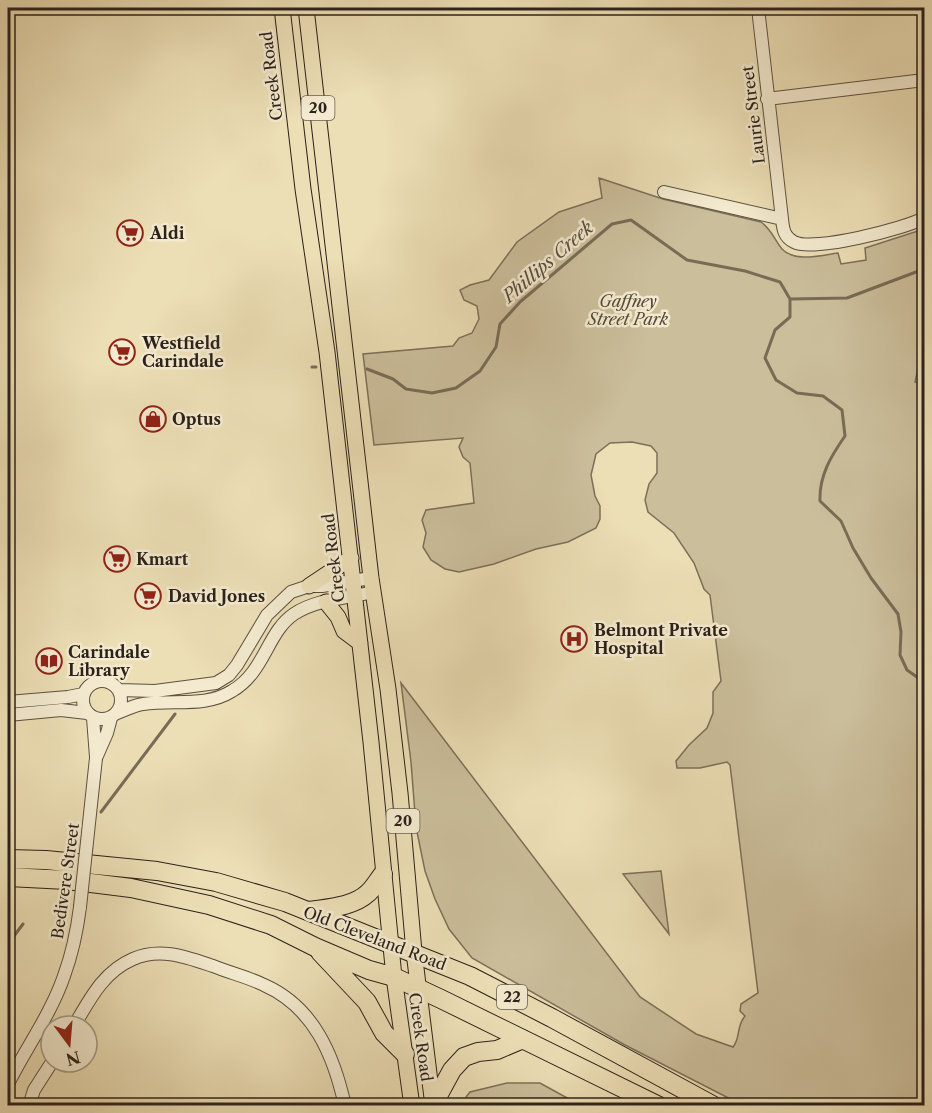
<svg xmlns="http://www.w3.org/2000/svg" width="932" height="1113" font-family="'Libre Caslon Text',serif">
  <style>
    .green { fill: #cbbe9b; stroke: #7c705a; stroke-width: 1.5 }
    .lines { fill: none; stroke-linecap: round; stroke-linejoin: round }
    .stream { stroke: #786c57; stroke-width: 3 }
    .minor-casing { stroke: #5c5141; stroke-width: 14 }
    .major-casing { stroke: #2c221a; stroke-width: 17 }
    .highway-casing { stroke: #2c221a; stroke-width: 20 }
    .minor { stroke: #f3eacf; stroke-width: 12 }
    .major { stroke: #ecdeb5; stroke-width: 15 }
    .highway { stroke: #ecdeb5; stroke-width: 18 }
    .minor-bridge-casing { stroke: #5c5141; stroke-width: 14; stroke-linecap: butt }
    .minor-bridge { stroke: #f3eacf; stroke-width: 12 }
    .labels { text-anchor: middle; stroke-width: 5; stroke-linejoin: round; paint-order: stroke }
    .shield { fill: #f3eacf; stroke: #685e50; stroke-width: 1.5 }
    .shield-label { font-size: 15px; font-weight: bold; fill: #2c221a }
    .street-label { font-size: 16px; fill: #2c221a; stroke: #f3eacf }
    .poi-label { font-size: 16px; font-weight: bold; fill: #2c221a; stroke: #f3eacf; text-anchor: start }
    .park-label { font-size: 16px; font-style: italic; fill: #54493a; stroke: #f3eacf }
    .water-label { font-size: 18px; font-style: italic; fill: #584d3e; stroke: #f3eacf }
  </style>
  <rect width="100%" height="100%" fill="#ecdeb5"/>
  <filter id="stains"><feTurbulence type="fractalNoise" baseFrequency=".00333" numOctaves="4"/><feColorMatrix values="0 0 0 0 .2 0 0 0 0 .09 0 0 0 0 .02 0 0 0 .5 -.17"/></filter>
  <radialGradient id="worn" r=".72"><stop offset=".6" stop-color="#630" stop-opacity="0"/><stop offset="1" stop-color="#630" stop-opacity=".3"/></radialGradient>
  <path class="green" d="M599,178L663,199L761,222C772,230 774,239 782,249C795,263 822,255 838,253L841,264L866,260L865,248L924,229V361L920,360L915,382L924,385L920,436L924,480V1105H742L625,1045L472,958L449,929L435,899L425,871L416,827L411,762L401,683L640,997L696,1034L733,1047C741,1037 736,1026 745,1016L740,1011L741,1004L758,993L730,765L727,762L700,768H677L676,761L689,745L707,728L713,713V692L721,681L710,595L704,589L694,563L674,533L648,512L645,500L649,484L657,473V453L651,446L632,442L610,443L596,454L591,475L595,496L600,506V519L596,528L568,542L536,549L494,564L459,572L445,569L431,560L423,547L426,533L422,520L426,510L474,503L470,463L463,457L459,447L463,438L374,445L363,354L453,346L459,338L472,333L479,319L477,306L464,300L460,290L470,285L489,280L517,242L559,212L602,198Z
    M661,871L669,934L623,874Z
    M507,1083H540L580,1105H467L466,1097L470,1092Z"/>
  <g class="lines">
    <path class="stream" d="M790,299L847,298L924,269
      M312,367H316
      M367,369L393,379L406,389L432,393L456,388L480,371L496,347L500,324L520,302L612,224L631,220L687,260L745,271L780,282L790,299V317L775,330L765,358L776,380L797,393L823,396L842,410L845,436C831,456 819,476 820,501L841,521L853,548L871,578L898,614L901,632L900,655L907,670L924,682
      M101,812L175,714
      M8,944L23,924"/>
    <g class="minor-casing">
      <path id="minor" d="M758,8L782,219
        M767,99L924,80
        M664,192L782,219C783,229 784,237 794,242C813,252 904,229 924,218
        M83 700a19 19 0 1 1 38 0a19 19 0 1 1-38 0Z
        M119,690L155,691L216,683L229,675L237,665L267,615L291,592L309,586H322L371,578
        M8,702L68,697L83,694
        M117,713C126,710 134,705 143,704C173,699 205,708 232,691C265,672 267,632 294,614C316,599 348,598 373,592
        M8,715L61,710L87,713
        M93,718L96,757
        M96,758L107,733L111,718
        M74,1026C90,999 103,972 133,959C160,947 186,957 213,966C230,973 248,977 264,985C314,1007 334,1056 345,1106
        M8,1084C26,1048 51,1014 64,976C72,954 77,931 80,907
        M29,1106L34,1090L52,1062"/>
    </g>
    <g class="major-casing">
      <path id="major" d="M282,8L303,189L327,352L371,742L394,977L412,1106
        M306,8L371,578L388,689L400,793L414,952L433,1106
        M309,586L351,558
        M326,602L338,617L344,631L360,643"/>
    </g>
    <g class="highway-casing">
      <path id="highway" d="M8,859L46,860L157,871L216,882L285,902L470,976L552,1018L714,1106
        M8,877L67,880L131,888L209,905L271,925L315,947L369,970L394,977L441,999L659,1106
        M309,911C328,908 353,907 368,893C374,888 378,880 383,874
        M320,952L367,1002L384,1033L405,1054
        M433,1105L452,1070L464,1057L478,1052L497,1050L523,1039"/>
    </g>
    <use href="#minor" class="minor"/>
    <use href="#major" class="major"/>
    <use href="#highway" class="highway"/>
    <g class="minor-bridge-casing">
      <path id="minor-bridge" d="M80,907L96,758"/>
    </g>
    <use href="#minor-bridge" class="minor-bridge"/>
  </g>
  <defs>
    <g id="supermarket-ring" transform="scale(1.35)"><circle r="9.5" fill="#f3eacf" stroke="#8f2418" stroke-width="1.5"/><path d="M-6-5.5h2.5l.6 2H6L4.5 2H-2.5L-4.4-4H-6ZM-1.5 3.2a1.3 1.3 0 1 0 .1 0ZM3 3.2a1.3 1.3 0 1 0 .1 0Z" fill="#8f2418"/></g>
    <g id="shop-ring" transform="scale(1.35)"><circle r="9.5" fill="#f3eacf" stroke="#8f2418" stroke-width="1.5"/><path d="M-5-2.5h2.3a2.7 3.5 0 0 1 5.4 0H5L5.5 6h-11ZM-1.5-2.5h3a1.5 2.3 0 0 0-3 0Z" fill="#8f2418"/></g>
    <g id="hospital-ring" transform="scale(1.35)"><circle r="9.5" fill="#f3eacf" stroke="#8f2418" stroke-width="1.5"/><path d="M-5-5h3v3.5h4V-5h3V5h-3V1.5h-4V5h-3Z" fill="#8f2418"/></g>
    <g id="library-ring" transform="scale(1.35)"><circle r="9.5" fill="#f3eacf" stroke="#8f2418" stroke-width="1.5"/><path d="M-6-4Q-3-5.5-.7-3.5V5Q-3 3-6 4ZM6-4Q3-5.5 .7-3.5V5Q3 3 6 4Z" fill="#8f2418"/></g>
  </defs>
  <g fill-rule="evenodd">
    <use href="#supermarket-ring" x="130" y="233"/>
    <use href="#supermarket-ring" x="122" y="352"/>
    <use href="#shop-ring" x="153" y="419"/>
    <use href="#supermarket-ring" x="117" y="559"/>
    <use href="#supermarket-ring" x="148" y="596"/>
    <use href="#hospital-ring" x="574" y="639"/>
    <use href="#library-ring" x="49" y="661"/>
  </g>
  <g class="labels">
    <g class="shield">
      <rect x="301.5" y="96" width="33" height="24" rx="4.5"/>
      <rect x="386.5" y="809" width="33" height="24" rx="4.5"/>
      <rect x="497" y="985" width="30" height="24" rx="4.5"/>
    </g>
    <g class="shield-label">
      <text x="318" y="113">20</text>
      <text x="403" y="826">20</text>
      <text x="512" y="1002">22</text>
    </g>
    <g class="street-label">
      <text transform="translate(271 76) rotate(-97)" y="6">Creek Road</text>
      <text transform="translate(753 115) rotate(-97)" y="6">Laurie Street</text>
      <text transform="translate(333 558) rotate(-97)" y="6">Creek Road</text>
      <text transform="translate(65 881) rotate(-82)" y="6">Bedivere Street</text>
      <text transform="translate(375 938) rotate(21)" y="6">Old Cleveland Road</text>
      <text transform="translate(421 1037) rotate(82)" y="6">Creek Road</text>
    </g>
    <g class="poi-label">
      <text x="150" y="239">Aldi</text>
      <text x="142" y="349">Westfield<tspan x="142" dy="18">Carindale</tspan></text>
      <text x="172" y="425">Optus</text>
      <text x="136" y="565">Kmart</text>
      <text x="168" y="602">David Jones</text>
      <text x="594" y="636">Belmont Private<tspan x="594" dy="18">Hospital</tspan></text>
      <text x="68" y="658">Carindale<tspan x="68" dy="18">Library</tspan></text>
    </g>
    <g class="park-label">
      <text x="628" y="307">Gaffney<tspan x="628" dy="18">Street Park</tspan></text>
    </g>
    <g class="water-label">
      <text transform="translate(548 262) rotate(-41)" y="6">Phillips Creek</text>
    </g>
  </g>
  <rect width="932" height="1113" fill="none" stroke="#ecdeb5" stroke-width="30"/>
  <rect x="9" y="9" width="914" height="1095" fill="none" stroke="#2c221a" stroke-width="3"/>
  <rect x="15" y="15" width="902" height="1083" fill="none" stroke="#2c221a" stroke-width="1.5"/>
  <g transform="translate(69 1044) rotate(164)"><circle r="28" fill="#f3eacf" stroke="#a39a87" stroke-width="1.5"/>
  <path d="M0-4.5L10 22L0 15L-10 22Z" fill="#8f2418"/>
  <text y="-9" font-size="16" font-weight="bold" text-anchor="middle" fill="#2c221a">N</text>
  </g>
  <rect width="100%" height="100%" filter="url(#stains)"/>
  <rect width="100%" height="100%" fill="url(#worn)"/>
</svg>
